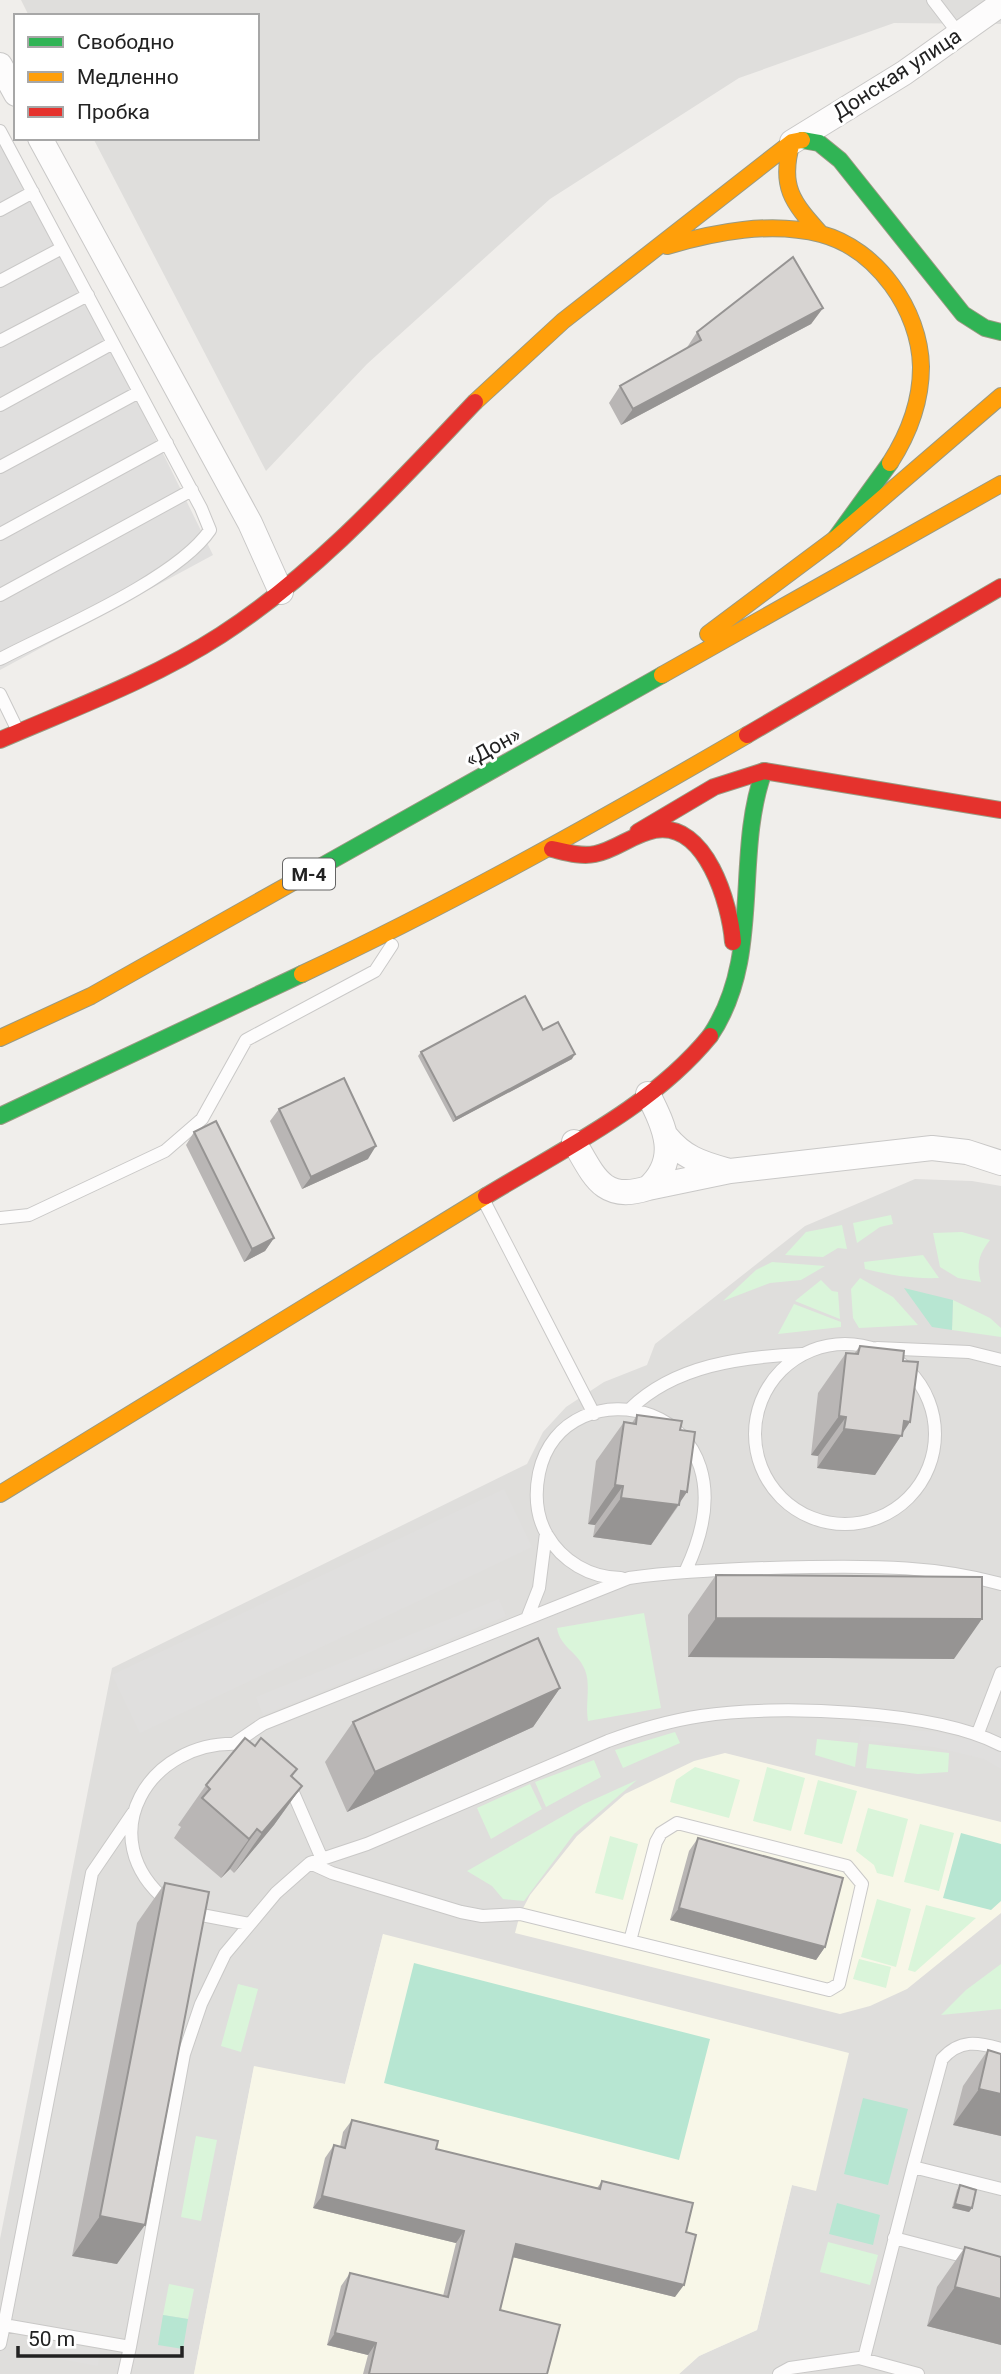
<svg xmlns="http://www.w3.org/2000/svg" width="1001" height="2374" font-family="Roboto,sans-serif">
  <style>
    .residential { fill: #dfdedc }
    .education { fill: #f8f7e8 }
    .park { fill: #daf5da }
    .pitch { fill: #b7e6d2 }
    .parking { fill: #e0dfde }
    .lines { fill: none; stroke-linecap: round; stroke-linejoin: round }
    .lane-casing { stroke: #c9c8c7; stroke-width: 14 }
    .street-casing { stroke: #c9c8c7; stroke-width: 26 }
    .fast-casing { stroke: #999a82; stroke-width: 18 }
    .slow-casing { stroke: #999a82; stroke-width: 18 }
    .jam-casing { stroke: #999a82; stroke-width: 18 }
    .lane { stroke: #fdfcfc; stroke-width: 12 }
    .street { stroke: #fdfcfc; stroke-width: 24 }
    .fast { stroke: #30b455; stroke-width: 16 }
    .slow { stroke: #ff9f0a; stroke-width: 16 }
    .jam { stroke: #e5322d; stroke-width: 16 }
    .wall { fill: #b9b6b5 }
    .shaded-wall { fill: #969493 }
    .building { fill: #d7d4d2; stroke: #969493; stroke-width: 2 }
    .labels { text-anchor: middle; stroke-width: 6; stroke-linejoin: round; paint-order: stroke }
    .shield { fill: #fff; stroke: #646464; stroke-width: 2 }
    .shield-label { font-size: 19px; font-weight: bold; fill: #222 }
    .street-label { font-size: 21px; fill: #222; stroke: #fff }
  </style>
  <rect width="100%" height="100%" fill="#f0eeeb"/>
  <path class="residential" d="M21,0H1001V24L894,23L739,78L550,199L367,364L266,471L93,138H257V16H29Z
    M915,1179L972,1181L1001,1186V2374H679L699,2356L757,2330L792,2185L816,2190L383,1934L345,2084L254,2067L194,2374H0V2239L112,1668L527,1464L543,1432L566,1407L604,1382L647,1365L655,1344L805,1226Z"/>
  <path class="education" d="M725,1753L1001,1822V1913L907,1989L870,2006L840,2014L515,1933L520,1914L530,1895L577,1836L625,1794L694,1761Z
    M383,1934L849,2053L816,2191L792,2185L757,2330L699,2356L679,2374H194L254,2066L345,2084Z"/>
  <path class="park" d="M891,1215L893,1224L880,1227L857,1243L853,1223Z
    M842,1225L847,1249L838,1248L823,1257L785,1255L806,1232Z
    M962,1232L990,1240C979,1254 976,1264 981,1282L958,1278L940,1267L933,1233Z
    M923,1255L939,1278C913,1279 890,1275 865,1269L864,1262Z
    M772,1262L825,1266L801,1280L770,1283L723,1301L756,1270Z
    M860,1278L893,1297L918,1325L859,1328L853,1318L851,1289Z
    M821,1280L832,1291L838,1292L840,1319L795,1301Z
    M953,1300L990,1318L1001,1328V1337L952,1330Z
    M794,1304L841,1322V1327L778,1334Z
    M644,1613L661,1708L588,1721C585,1705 591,1685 585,1670C578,1652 560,1647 557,1628Z
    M675,1732L680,1743L623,1768L615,1750Z
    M817,1739L858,1743L855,1767L815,1755Z
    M869,1744L949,1753L948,1772L918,1774L866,1768Z
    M594,1760L601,1777L546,1807L535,1782Z
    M695,1767L740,1780L729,1818L670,1802L676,1780Z
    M767,1767L805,1778L791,1831L753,1821Z
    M637,1780L574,1834L524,1901L503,1899L492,1886L467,1871L584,1804Z
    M818,1780L857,1791L842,1844L804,1834Z
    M530,1784L542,1809L491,1839L477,1808Z
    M868,1808L908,1819L893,1877L877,1873L874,1865L856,1851Z
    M920,1824L954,1833L939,1891L904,1882Z
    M610,1836L638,1844L623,1900L595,1893Z
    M877,1899L911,1909L896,1967L861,1957Z
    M926,1905L976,1918L915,1972L908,1970Z
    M859,1959L891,1967L886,1988L853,1979Z
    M1001,1964V2009L941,2015L966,1990Z
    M238,1984L258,1989L241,2052L221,2046Z
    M196,2136L217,2140L201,2221L181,2217Z
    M828,2242L878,2255L870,2285L820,2272Z
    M169,2284L194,2289L188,2319L163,2315Z"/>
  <path class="pitch" d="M904,1288L953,1300L952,1330L932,1327Z
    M961,1833L1001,1844V1901L991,1910L943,1898Z
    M414,1963L710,2039L679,2160L384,2083Z
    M863,2098L908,2109L888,2185L844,2174Z
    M837,2203L880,2215L873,2245L829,2234Z
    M163,2315L188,2319L183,2349L158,2345Z"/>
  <path class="parking" d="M0,140L62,248L213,555L0,670Z
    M504,1489L532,1547L140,1733L112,1675Z
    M499,1599L506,1616L263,1715L256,1697Z
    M861,1726L936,1732L990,1745L1001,1752V1769L984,1759L934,1747L859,1740Z
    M36,2338L100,2350L98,2366L33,2354Z"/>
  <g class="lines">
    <g class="lane-casing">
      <path id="lane" d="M933,0L959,34
        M0,131L201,508L210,530C177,579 56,630 0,659
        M0,210L33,192
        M0,281L62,248
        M0,341L88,295
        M0,405L113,343
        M0,467L139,392
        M0,534L167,443
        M0,595L192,490
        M0,694L18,731
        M483,1199L594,1414
        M0,1218L29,1215L165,1151L202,1119L246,1040L375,971L392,945
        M755 1434a90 90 0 1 1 180 0a90 90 0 1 1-180 0Z
        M877,1348L969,1352L1001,1360
        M630,1409C675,1365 741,1357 802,1354
        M621,1578C590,1578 562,1561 547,1535C536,1516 535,1493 539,1473C563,1360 766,1400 686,1570
        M528,1616L539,1588L546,1533
        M978,1733L1001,1673
        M235,1743L263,1724L629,1578C689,1570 749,1568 810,1567C876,1566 937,1566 1001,1584
        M288,1781L322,1859
        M310,1863L367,1844L608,1741C638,1730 668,1721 701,1716C776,1704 934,1710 1001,1745
        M168,1902C89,1838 149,1738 241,1744
        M191,1913L249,1924
        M1001,2049C977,2042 960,2039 942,2059L913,2167L1001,2189
        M894,2238L1001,2266
        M0,2344L4,2325
        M130,2347L184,2054L201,2004L225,1954L276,1893L310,1863L332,1873L461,1912L482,1916L520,1914L829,1990L839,1984L862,1884L847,1866L677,1823L661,1833L656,1842L630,1941
        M864,2358L913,2167
        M124,2374L130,2347L4,2325L92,1873L133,1813
        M779,2374L790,2368L859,2358L918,2374"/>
    </g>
    <g class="street-casing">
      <path id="street" d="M0,65L16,94
        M40,138L250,523L281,592
        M792,142L904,73L1001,4
        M648,1094C665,1128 680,1159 648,1188L730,1171L932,1148L967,1152L1001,1163
        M666,1136C683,1157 700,1163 726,1170
        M574,1142C594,1176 603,1203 648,1188"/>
    </g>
    <g class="fast-casing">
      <path id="fast" d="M802,140L819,143L840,160L963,314L985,328L1001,332
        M835,539L890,463
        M304,876L662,675
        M710,1036C764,956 733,857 764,771
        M0,1116L302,974"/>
    </g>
    <g class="slow-casing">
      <path id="slow" d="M792,142C779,186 792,202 821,234
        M667,246C715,232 771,221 821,234C877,249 920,310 921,367C921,402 908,435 890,463
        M475,402L563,321L792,142L802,140
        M708,634L835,539L1001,396
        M662,675L1001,484
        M302,974C455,902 601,820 747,735
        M0,1038L91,996L304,876
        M0,1494L486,1196"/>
    </g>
    <g class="jam-casing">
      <path id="jam" d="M747,735L1001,587
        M0,740C74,708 153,679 221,635C318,572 395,486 475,402
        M638,832L714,787L764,771L1001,810
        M552,849C565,852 581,857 595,854C616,850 633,834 655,830C706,821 730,904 733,942
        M486,1196C563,1149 652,1107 710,1036"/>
    </g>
    <use href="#lane" class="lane"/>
    <use href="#street" class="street"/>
    <use href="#fast" class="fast"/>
    <use href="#slow" class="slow"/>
    <use href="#jam" class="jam"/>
  </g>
  <path class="wall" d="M823,308L811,324L621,425L609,403L620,386L686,349L697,332Z
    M543,1030L572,1059L453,1122L418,1056L421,1052Z
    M279,1109L368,1159L302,1189L270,1121Z
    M194,1132L274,1238L265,1251L244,1262L186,1145Z
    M860,1346L903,1361V1433L875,1475L817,1468L818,1456L811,1455L818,1393L846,1353L854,1354Z
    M637,1415L680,1430L679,1505L651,1545L593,1537L595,1525L588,1524L596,1461L624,1422L632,1423Z
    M716,1575L954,1659L688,1657V1615Z
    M560,1688L533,1727L347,1812L325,1762L353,1722Z
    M255,1746L297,1769L292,1777L302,1786L274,1825L234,1873L230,1869L221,1878L174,1838L181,1827L178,1825L206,1785Z
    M698,1838L825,1947L816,1960L670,1920L689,1851Z
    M165,1883L117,2264L72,2256L137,1923Z
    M988,2050L1001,2054V2136L953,2125L963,2086Z
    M352,2120L436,2149L597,2188L602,2181L686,2232L675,2297L513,2257L500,2310L547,2374H363L368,2355L327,2345L341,2286L350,2273L443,2296L456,2243L313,2208L325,2158L334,2145L340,2147L343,2132Z
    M960,2185L972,2208L969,2212L952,2208L957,2190Z
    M965,2247L1001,2257V2345L927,2326L937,2287Z"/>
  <path class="shaded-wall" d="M823,308L811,324L621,425L633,409Z
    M575,1054L572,1059L453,1122L456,1118Z
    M376,1146L368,1159L302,1189L311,1177Z
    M274,1238L265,1251L244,1262L252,1249Z
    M839,1416L846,1417L818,1456L811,1455Z
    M904,1421L910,1422L875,1475L817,1468L844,1429Z
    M615,1485L623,1486L595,1525L588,1524Z
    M681,1491L687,1492L651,1545L593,1537L621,1498Z
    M716,1618L982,1619L954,1659L688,1657Z
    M560,1688L533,1727L347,1812L375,1772Z
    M302,1786L274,1825L234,1873L262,1833Z
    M257,1829L230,1869L221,1878L249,1839Z
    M679,1908L825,1947L816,1960L670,1920Z
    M979,2089L1001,2094V2136L953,2125Z
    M322,2196L464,2231L456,2243L313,2208Z
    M955,2204L972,2208L969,2212L952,2208Z
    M100,2216L145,2225L117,2264L72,2256Z
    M516,2244L684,2285L675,2297L508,2256Z
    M955,2287L1001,2299V2345L927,2326Z
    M335,2333L376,2343L368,2355L327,2345Z"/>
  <path class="building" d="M793,257L823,308L633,409L620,386L701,340L697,332Z
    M525,996L543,1030L558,1022L575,1054L456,1118L421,1052Z
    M344,1078L376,1146L311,1177L279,1109Z
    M216,1121L274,1238L252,1249L194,1132Z
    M860,1346L904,1351L903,1361L918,1362L910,1422L904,1421L902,1436L844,1429L846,1417L839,1416L846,1353L858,1354Z
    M637,1415L682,1421L680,1430L695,1432L687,1492L681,1491L679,1505L621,1498L623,1486L615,1485L624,1422L636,1424Z
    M716,1575L982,1577V1619L716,1618Z
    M538,1638L560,1688L375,1772L353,1722Z
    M245,1738L255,1746L261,1738L297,1769L291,1776L302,1786L262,1833L257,1829L249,1839L202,1798L210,1789L206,1785Z
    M698,1838L843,1878L825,1947L679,1908Z
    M165,1883L209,1892L145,2225L100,2216Z
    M988,2050L1001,2054V2094L979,2089Z
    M352,2120L438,2141L436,2149L600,2189L602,2181L693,2203L686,2232L696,2235L684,2285L516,2244L500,2310L560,2325L547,2374H369L376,2343L335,2333L350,2273L448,2297L464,2231L322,2196L334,2145L345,2148Z
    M960,2185L976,2190L972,2208L955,2204Z
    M965,2247L1001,2257V2299L955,2287Z"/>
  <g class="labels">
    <rect class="shield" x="283" y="858.5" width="52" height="31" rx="5"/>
    <g class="shield-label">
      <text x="309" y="881">М-4</text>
    </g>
    <g class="street-label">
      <text transform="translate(897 74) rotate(-33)" y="7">Донская улица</text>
      <text transform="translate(493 747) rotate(-29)" y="7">«Дон»</text>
    </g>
  </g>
  <rect x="14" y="14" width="245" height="126" fill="#ffffff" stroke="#a7a7a7" stroke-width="2"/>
  <rect x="28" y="37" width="35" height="10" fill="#30b455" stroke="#a7a7a7" stroke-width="2"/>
  <text x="77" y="49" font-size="21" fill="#222222">Свободно</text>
  <rect x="28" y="72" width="35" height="10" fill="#ff9f0a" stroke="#a7a7a7" stroke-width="2"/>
  <text x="77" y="84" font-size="21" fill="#222222">Медленно</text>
  <rect x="28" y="107" width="35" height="10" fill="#e5322d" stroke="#a7a7a7" stroke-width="2"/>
  <text x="77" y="119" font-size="21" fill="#222222">Пробка</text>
  <path d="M18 2346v10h164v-10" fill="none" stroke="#222222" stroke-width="3.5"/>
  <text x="28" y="2346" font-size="21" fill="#222222" stroke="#ffffff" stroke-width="5" paint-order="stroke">50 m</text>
</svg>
